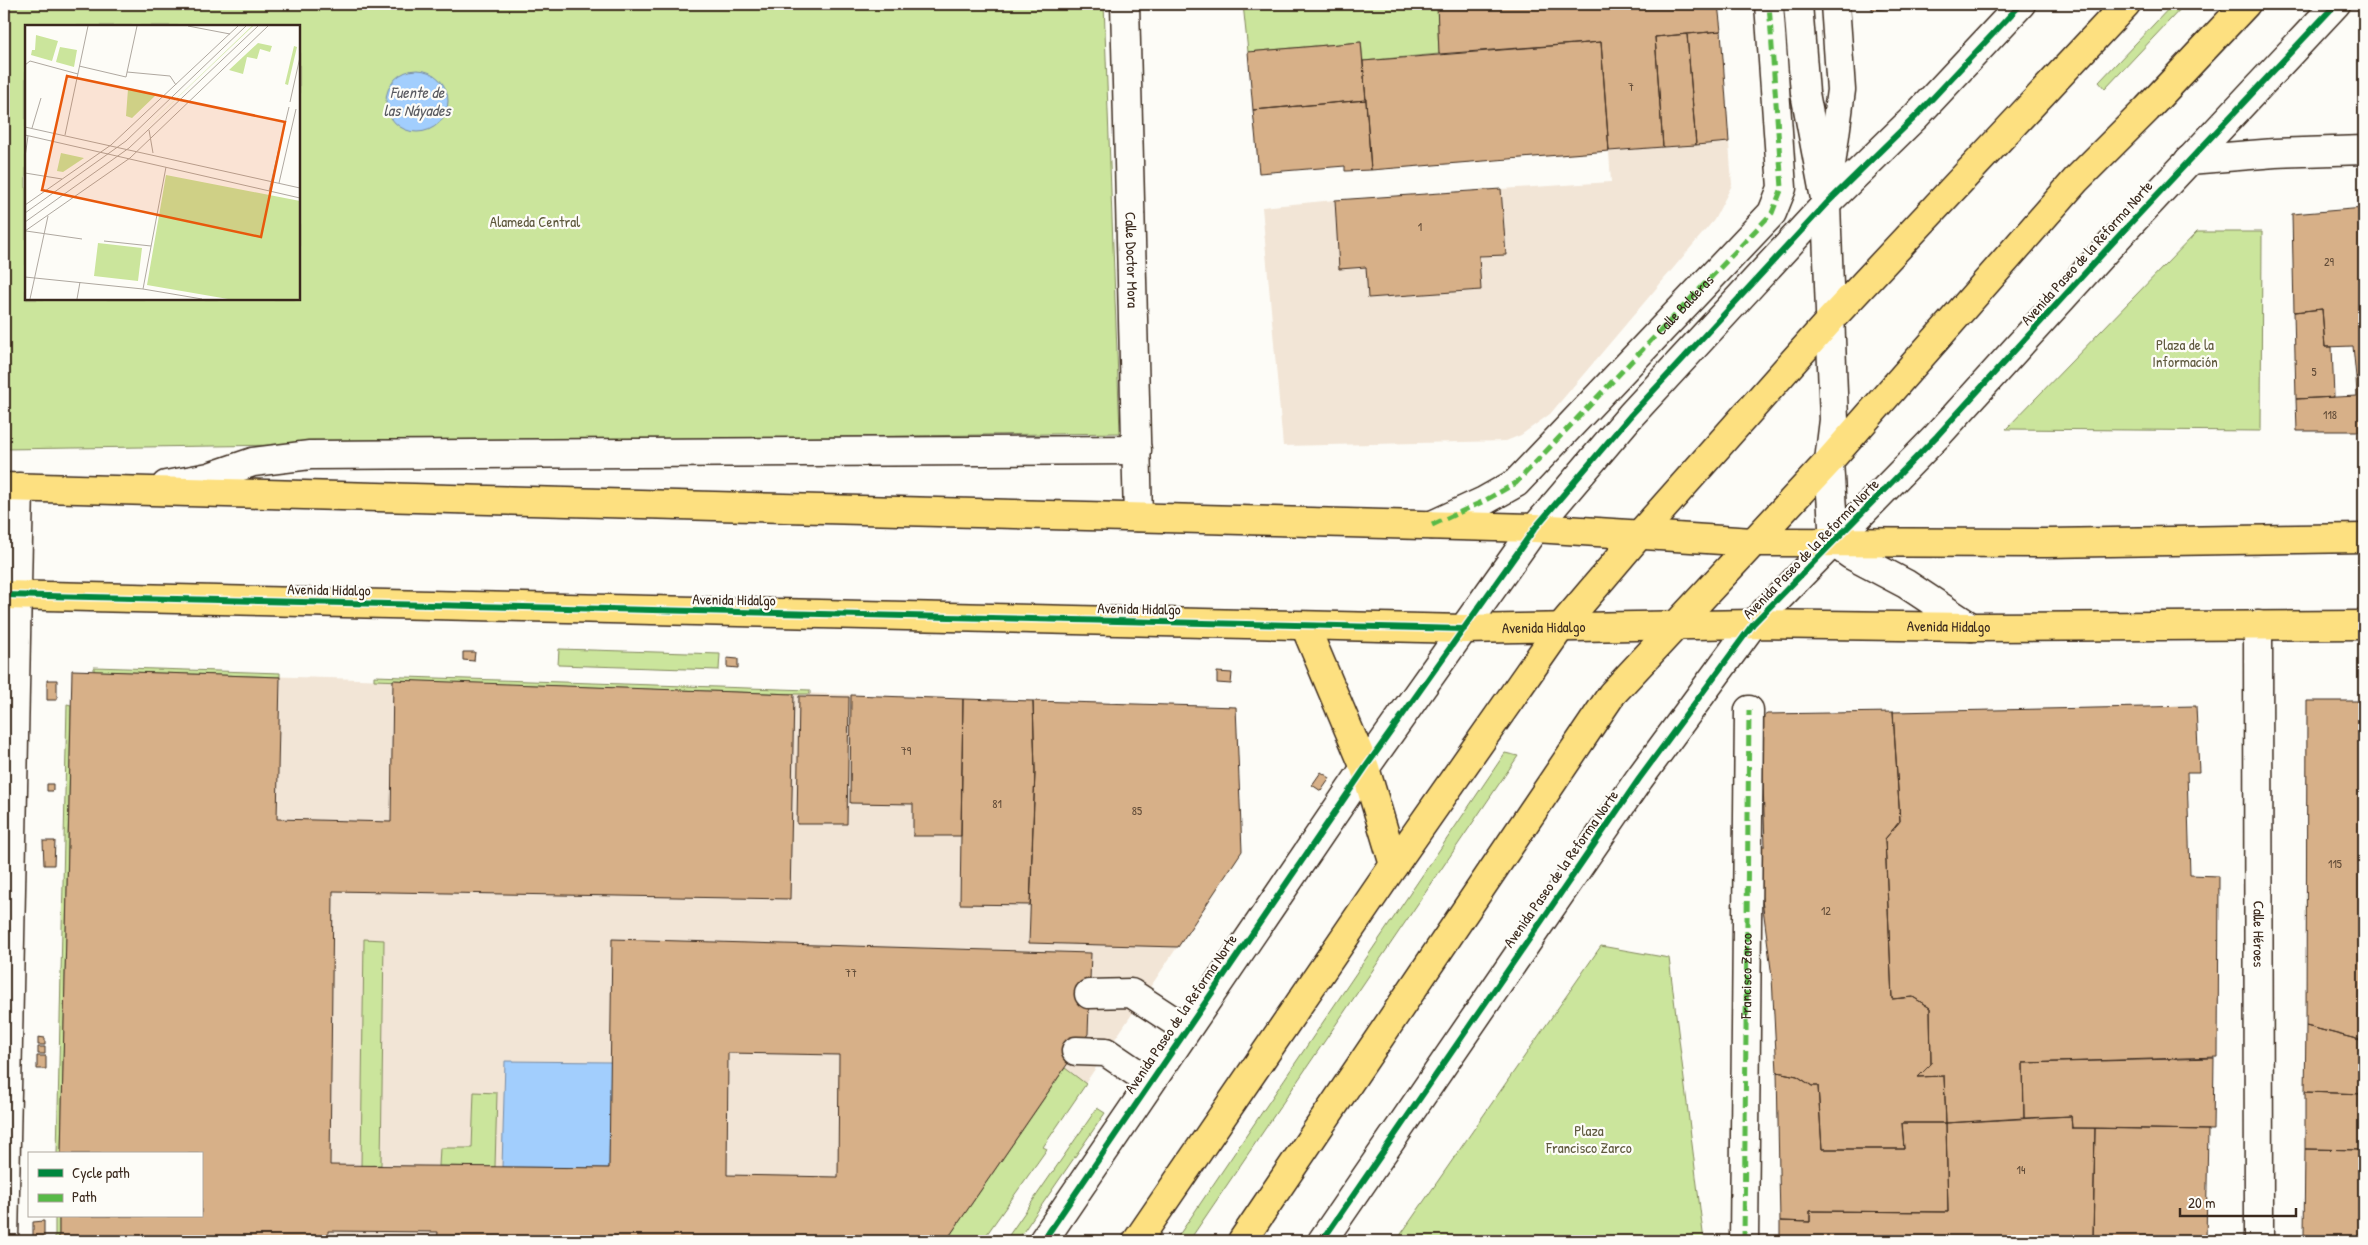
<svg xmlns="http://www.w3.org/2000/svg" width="2368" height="1245" font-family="'Patrick Hand',sans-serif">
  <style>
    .built { fill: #f2e5d6 }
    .green { fill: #cbe59c; stroke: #83885d; fill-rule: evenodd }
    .water { fill: #a2cefd; stroke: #798ca4 }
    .building { fill: #d7b088; stroke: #3b2a1e; fill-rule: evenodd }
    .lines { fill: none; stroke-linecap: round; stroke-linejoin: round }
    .minor-casing { stroke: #3b2a1e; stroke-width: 31 }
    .major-casing { stroke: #3b2a1e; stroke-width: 31 }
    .minor { stroke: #fdfcf7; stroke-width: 28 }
    .major { stroke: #fde080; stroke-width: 28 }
    .quiet { stroke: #58b947; stroke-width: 5; stroke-dasharray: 10 5; stroke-linecap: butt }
    .cycleway-casing { stroke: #fdfcf7; stroke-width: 9 }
    .cycleway { stroke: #00873e; stroke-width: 6 }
    .labels { text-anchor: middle; stroke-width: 4.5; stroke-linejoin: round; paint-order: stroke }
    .number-label { font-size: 12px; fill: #624c38 }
    .park-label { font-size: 15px; fill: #5f593e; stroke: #fdfcf7 }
    .street-label { font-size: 15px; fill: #3b2a1e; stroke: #fdfcf7 }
    .water-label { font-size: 16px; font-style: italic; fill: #5a5b61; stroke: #fdfcf7 }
    .inset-road { fill: none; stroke: #afa8a0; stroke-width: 1 }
    .view { fill: #e8590c; fill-opacity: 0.15; stroke: #e8590c; stroke-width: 2.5 }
    .inset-edge { fill: none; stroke: #3b2a1e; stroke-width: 2.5 }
  </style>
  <rect width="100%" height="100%" fill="#fdfcf7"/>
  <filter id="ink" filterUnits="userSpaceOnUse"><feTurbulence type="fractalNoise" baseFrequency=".02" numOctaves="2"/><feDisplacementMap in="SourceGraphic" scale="10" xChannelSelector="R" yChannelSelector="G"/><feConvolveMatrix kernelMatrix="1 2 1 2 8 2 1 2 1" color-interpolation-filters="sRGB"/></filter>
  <g filter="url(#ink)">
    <path class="built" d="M1721,31L1732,185L1714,220L1550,414L1521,435L1506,441L1283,446L1262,207L1335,200L1339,269L1366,267L1368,298L1480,290L1479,256L1506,254L1501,189L1611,182L1609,152L1371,170L1253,110L1248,52L1361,42L1363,61L1601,42L1609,151L1663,147L1655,37Z
      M72,670L1236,707L1242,851L979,1241H59V1216H201V1154H61Z"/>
    <path class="green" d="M4,4H1104L1120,433L4,449ZM26,26H299V299H26Z
      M1243,4H1437L1439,54L1363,61L1361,42L1248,52Z
      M2173,4H2185L2105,89L2099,82Z
      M2197,232H2262L2261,431L2006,429Z
      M559,649L720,654L719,670L558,665Z
      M94,667L280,673V677L94,671Z
      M374,676L810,690V694H794L374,680Z
      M67,704L71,705L61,1154H57Z
      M1505,753L1518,756L1189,1241H1175Z
      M364,939L384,940L381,1165L361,1166Z
      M1601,946L1669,958L1704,1241L1397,1240Z
      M1065,1068L1086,1084L1043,1147L1047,1149L982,1241H946Z
      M474,1092L497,1093L495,1167L439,1166L440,1148H472Z
      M1097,1108L1105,1113L1017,1241H1005Z
      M55,1216H59V1241H55Z"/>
    <path class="water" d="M386 101a31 31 0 1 1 62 0a31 31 0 1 1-62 0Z
      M505,1061L611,1062L609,1168L502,1167Z"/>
    <path class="building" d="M1437,4H1718L1721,31L1655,37L1663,147L1609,151L1601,42L1439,54Z
      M1872,4H1941L1872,10Z
      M1721,31L1729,142L1696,145L1687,34Z
      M1687,34L1696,145L1663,147L1655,37Z
      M1361,42L1366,100L1253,110L1248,52Z
      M1601,42L1609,151L1371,170L1363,61Z
      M1366,100L1371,170L1345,171V166L1259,173L1253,110Z
      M1501,189L1506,255L1479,256L1481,290L1368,298L1366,267L1339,269L1335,200Z
      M2364,208V376L2356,377L2353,346L2325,347L2322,309L2294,312L2292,214Z
      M2322,309L2325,347H2332L2334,397L2296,399L2294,312Z
      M2364,376V431H2297L2296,399L2357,396L2356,377Z
      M463,652H475L474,661L463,660Z
      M727,658L738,659V668L727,667Z
      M72,670L280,677L277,819L391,822L393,680L794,694L790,899L333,891L330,1165L609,1168L612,939L1091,953L1088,1034L946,1241H437L438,1232L328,1231V1241H59V1216H201V1154H61ZM728,1053L839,1055L838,1177L727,1175Z
      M1217,672L1232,673L1231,684L1217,683Z
      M47,680H57V700H47Z
      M851,695L963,699L961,836H913V804L850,803Z
      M799,696L849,697L847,824H797Z
      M963,699L1033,701L1035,771L1030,905L960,904Z
      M1033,701L1236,707L1242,851L1178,947L1029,943L1035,771Z
      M2307,701H2364V1041L2306,1026Z
      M2196,706L2199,772H2187L2190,875L2219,876L2218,1057L2023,1063L2024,1118L1946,1123L1944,1076L1918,1077L1931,1064L1930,1008L1913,997L1892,999L1885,839L1900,821L1893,712Z
      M1893,712L1900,821L1885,839L1892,999L1913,997L1930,1008L1931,1064L1918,1077L1944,1076L1946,1123H1902L1904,1149H1822L1818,1086H1812L1797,1076L1777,1072L1772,977L1755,846H1765L1761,718L1767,714Z
      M1321,772L1330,778L1321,791L1312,785Z
      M47,784H53V791H47Z
      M43,841H55L54,865H44Z
      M2306,1026L2364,1041V1094L2305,1092Z
      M38,1037L45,1038V1045H38Z
      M38,1047H45V1054H38Z
      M37,1056H46V1069H37Z
      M2214,1058L2213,1130L2072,1128L2071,1116L2024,1118L2023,1063Z
      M1777,1072L1797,1076L1812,1086H1818L1822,1149H1904L1902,1123H1946L1948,1212L1810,1211V1222L1780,1221Z
      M2305,1092L2364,1094V1150L2305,1149Z
      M2071,1116L2072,1128H2095L2093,1241H1780V1221L1810,1222V1211L1948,1212L1946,1123Z
      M2095,1128L2208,1130L2206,1241H2093Z
      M2305,1149L2364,1150V1239L2304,1235Z
      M44,1221V1241H33V1222Z"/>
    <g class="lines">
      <g class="minor-casing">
        <g id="minor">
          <path id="s1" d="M1125,4L1138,517"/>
          <path d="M1798,4L1805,93L1826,204L1834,420L1829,461L1834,543"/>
          <path d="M2189,160L2275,153L2364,150"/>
          <path d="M1829,180L1841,90L1835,4"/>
          <path d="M166,485L209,477L253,462L310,455L1137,450"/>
          <path id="s2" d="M1432,525L1484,501L1516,483L1772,213L1782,188L1769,4"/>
          <path d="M1834,543L1851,555L1906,584L1971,627"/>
          <path id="s3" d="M2258,625L2259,1241"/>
          <path d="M1089,994L1131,993L1186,1029"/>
          <path d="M1076,1051L1106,1052L1150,1082"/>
          <path d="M4,1241L19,487"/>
          <path d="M1043,1241L1365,768L1535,528L1631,415L1826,204L1916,116L2021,4"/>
          <path d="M1322,1241L1639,779L1753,624L1937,436L2126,228L2336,4"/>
          <path id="s4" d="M1744,1241L1749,710"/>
        </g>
      </g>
      <g class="major-casing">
        <g id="major">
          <path d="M4,487L1535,528L1753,542L2048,543L2364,538"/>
          <path id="s5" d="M4,595L1464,629L1753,624L1971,627L2364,625"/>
          <path d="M1305,626L1365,768L1394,865"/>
          <path d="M1137,1241L1394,865L1560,628L1640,534L1831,319L2126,4"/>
          <path d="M1242,1241L1612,694L1829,461L2076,180L2147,109L2246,4"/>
        </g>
      </g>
      <use href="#minor" class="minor"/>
      <use href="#major" class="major"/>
      <path class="quiet" d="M1432,525L1484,501L1516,483L1772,213L1782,188L1769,4
        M1744,1241L1749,710"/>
      <g class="cycleway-casing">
        <path id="cycleway" d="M4,595L1464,629
          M1043,1241L1365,768L1535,528L1631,415L1826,204L1916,116L2021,4
          M1322,1241L1639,779L1753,624L1937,436L2126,228L2336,4"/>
      </g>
      <use href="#cycleway" class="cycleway"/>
    </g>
  </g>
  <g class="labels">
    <g class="number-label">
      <text x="1631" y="91">7</text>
      <text x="1420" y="231">1</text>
      <text x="2329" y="266">29</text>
      <text x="2314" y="376">5</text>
      <text x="2330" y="419">118</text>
      <text x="906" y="755">79</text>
      <text x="997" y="808">81</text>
      <text x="1137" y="815">85</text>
      <text x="2335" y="868">115</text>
      <text x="1826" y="915">12</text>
      <text x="851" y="977">77</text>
      <text x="2021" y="1174">14</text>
    </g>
    <g class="park-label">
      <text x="535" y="227">Alameda Central</text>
      <text x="2185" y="350">Plaza de la<tspan x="2185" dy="17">Información</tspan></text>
      <text x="1589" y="1136">Plaza<tspan x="1589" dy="17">Francisco Zarco</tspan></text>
    </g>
    <g class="street-label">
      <text transform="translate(2087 253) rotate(-48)" y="5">Avenida Paseo de la Reforma Norte</text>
      <text dy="5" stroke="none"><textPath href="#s1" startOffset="256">Calle Doctor Mora</textPath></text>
      <text dy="5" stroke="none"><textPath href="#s2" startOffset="339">Calle Balderas</textPath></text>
      <text transform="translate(1811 549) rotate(-46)" y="5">Avenida Paseo de la Reforma Norte</text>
      <text transform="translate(329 590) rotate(1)" y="5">Avenida Hidalgo</text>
      <text transform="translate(734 600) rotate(1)" y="5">Avenida Hidalgo</text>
      <text transform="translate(1139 609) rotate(1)" y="5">Avenida Hidalgo</text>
      <text dy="5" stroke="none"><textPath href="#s5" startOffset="1945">Avenida Hidalgo</textPath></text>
      <text dy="5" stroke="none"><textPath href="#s5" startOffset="1540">Avenida Hidalgo</textPath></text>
      <text transform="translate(1561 869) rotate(-55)" y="5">Avenida Paseo de la Reforma Norte</text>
      <text dy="5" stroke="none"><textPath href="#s3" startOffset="309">Calle Héroes</textPath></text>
      <text dy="5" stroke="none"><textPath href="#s4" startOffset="265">Francisco Zarco</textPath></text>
      <text transform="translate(1181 1014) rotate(-56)" y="5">Avenida Paseo de la Reforma Norte</text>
    </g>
    <g class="water-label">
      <text x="417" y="98">Fuente de<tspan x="417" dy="18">las Náyades</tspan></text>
    </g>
  </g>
  <g transform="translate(25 25)">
    <rect width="275" height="275" fill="#fdfcf7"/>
    <path d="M227,1H228L111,112ZM11,10L33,16L27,36L6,30L7,25H10ZM233,18L247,21L245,27L235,24L232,34L222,32L218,49L204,45ZM269,21L272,22L263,60L260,59ZM35,22L52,25L49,42L31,37ZM103,64L131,70L107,93L101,91ZM36,128L59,133L38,147L32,146ZM141,150L275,176V274H203L122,260ZM73,218L117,223L113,256L69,251Z" fill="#cbe59c"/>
    <path class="inset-road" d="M163,1L205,9M0,40L5,36L53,49M54,41L101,52L112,1M102,47L145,51L151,60M265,77L275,32M0,102L275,163M7,103L16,73M124,105L128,128M0,110L275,173M40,110L63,1M0,132L3,111M0,148L37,154M254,158L271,84M244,166L264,82M0,180L86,120L213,1M0,188L101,116L221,1M0,197L104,123L233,1M0,206L105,133L243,1M1,206L57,214M79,216L126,221M0,252L118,264L177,274M118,264L141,142M5,274L23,191M52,274L55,257"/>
    <path class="view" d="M42,51L260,97L236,212L17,165Z"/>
    <rect width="275" height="275" class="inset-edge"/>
  </g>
  <rect width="2368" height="1245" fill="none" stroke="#fdfcf7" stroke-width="20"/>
  <rect x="10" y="10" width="2348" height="1225" fill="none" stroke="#3b2a1e" stroke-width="2" filter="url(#ink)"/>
  <rect x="28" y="1152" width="175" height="65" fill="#fdfcf7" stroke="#afa8a0"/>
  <rect x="38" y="1169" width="25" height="8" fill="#00873e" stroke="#afa8a0"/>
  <text x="72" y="1178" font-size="15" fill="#3b2a1e">Cycle path</text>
  <rect x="38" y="1194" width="25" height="8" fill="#58b947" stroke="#afa8a0"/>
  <text x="72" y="1202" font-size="15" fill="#3b2a1e">Path</text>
  <path d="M2180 1208v8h116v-8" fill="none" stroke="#3b2a1e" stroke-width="2.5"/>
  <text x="2188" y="1208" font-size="15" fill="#3b2a1e" stroke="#fdfcf7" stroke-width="4" paint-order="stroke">20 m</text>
</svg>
